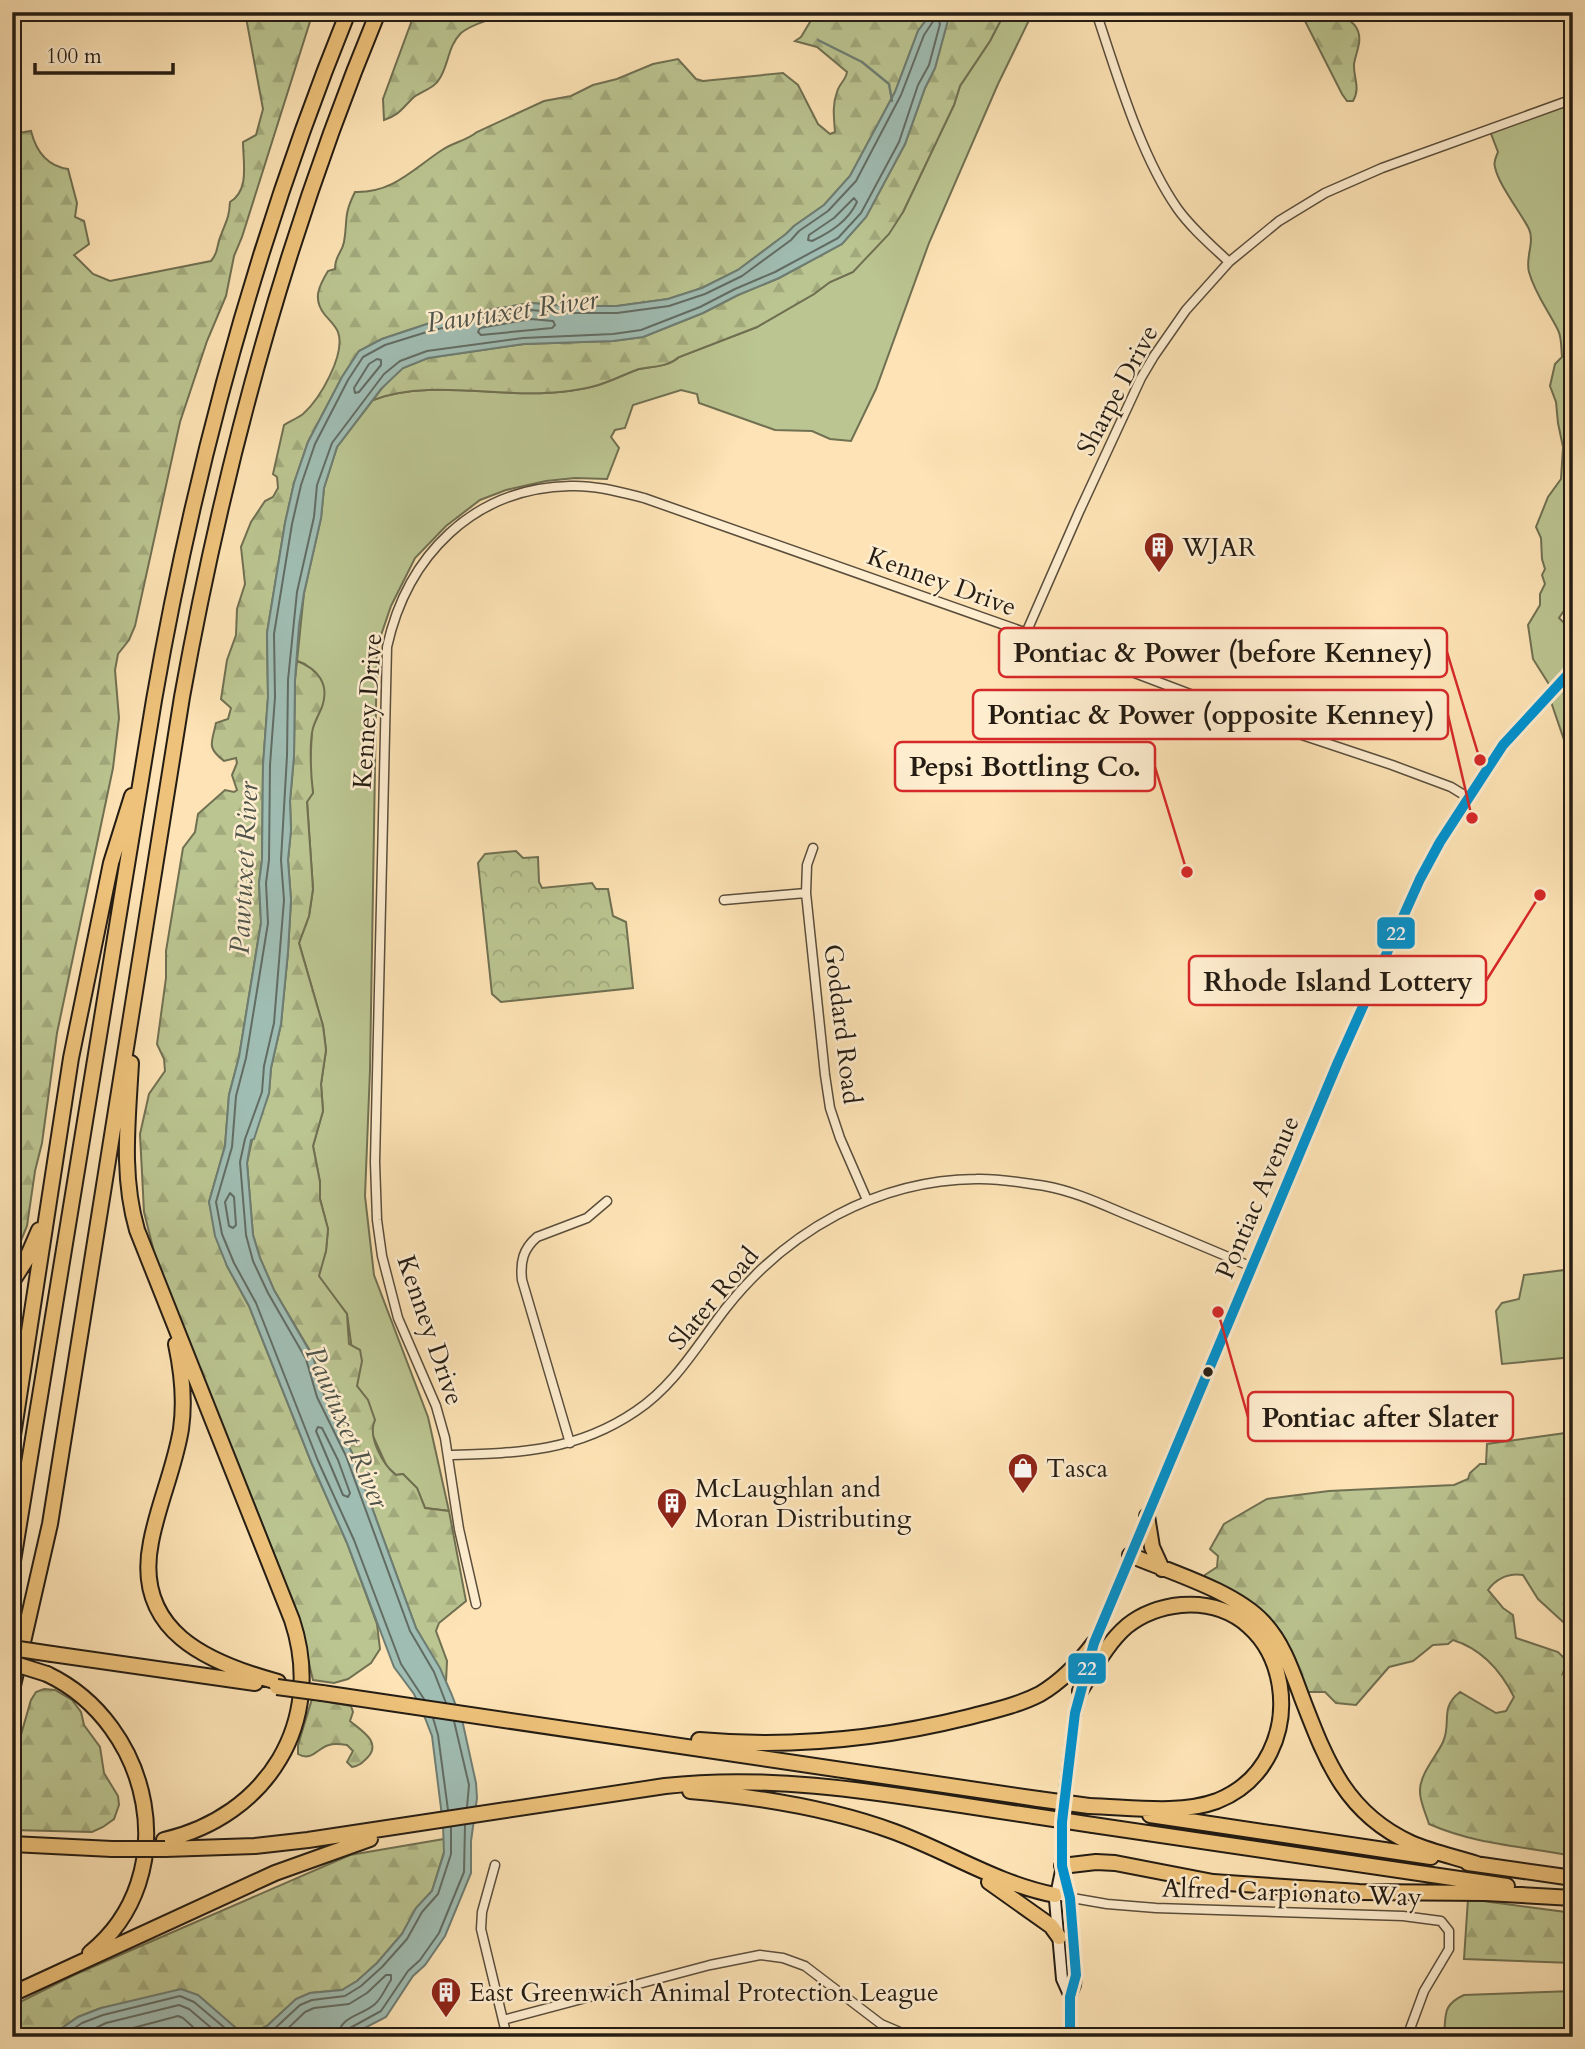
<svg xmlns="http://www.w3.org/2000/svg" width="1585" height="2049" font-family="Cardo,serif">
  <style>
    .grass { fill: #bbc591; stroke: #707052; stroke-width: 2 }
    .forest { fill: url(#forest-firs); stroke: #707052; stroke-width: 2 }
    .park { fill: url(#park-crowns); stroke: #707052; stroke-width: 2 }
    .water { fill: #a0bdb3; stroke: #6e7d73; stroke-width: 2 }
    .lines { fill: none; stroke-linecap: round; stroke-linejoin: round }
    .shore { stroke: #626c63; stroke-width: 2 }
    .stream { stroke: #6e7d73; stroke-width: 2.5 }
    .street-casing { stroke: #5a4e3c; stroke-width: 11 }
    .secondary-casing { stroke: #241c13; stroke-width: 14 }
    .highway-casing { stroke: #241c13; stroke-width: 18 }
    .street { stroke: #feedcf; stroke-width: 8 }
    .secondary { stroke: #feedcf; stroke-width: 10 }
    .highway { stroke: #eec27a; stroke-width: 14 }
    .highway-bridge-casing { stroke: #241c13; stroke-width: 18; stroke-linecap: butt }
    .highway-bridge { stroke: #eec27a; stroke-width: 14 }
    .bus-1-casing { stroke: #feedcf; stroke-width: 16 }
    .bus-1 { stroke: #0092d0; stroke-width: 10 }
    .bus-dot { fill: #241c13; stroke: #feedcf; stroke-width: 2.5 }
    .labels { text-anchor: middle; stroke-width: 5; stroke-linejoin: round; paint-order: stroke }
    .street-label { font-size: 26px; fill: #241c13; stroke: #feedcf }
    .poi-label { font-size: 26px; fill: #241c13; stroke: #feedcf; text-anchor: start }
    .water-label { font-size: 28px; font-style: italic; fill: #4f544b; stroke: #feedcf }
    .leader { fill: none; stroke: #d62828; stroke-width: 2.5 }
    .callout-dot { fill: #d62828; stroke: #feedcf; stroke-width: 2.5 }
    .callout { fill: #feedcf; stroke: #d62828; stroke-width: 2.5 }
    .callout-label { font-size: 28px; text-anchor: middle; font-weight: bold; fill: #241c13 }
    .line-badge { stroke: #feedcf; stroke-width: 2.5 }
    .badge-label { font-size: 19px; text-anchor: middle; font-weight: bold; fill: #fff }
  </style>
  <defs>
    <pattern id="forest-firs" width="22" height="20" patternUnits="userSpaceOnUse" patternTransform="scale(1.75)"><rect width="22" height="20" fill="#bbc591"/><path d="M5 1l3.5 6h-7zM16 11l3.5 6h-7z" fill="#a1a97c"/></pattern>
    <pattern id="park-crowns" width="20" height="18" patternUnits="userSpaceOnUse" patternTransform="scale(1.75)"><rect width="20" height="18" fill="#bbc591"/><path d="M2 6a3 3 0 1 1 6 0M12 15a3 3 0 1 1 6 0" fill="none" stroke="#a1a97c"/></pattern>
  </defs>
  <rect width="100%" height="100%" fill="#fde3b5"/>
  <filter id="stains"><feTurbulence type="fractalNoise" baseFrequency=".00286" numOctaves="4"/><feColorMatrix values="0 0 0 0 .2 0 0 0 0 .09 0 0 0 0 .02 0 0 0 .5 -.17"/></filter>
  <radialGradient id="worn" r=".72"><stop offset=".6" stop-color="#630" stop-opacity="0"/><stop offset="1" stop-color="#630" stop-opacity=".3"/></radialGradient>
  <path class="grass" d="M1005,12H1033L998,84L929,243L876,389L851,441L830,439L812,431L775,430L699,403L697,394L681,390L633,405L625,428L615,430L611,437L619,448L607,479L575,478L546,481L506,490L480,500L446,526L415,558L391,606L377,647L370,1070L365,1196L374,1275L428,1417L449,1511L425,1508L417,1488L403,1474L396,1475L387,1467L373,1436L368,1401L357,1386L347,1314L318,1276L326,1251L328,1229L320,1199V1182L313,1146L323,1111L321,1084L326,1050L323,1026L299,943L309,916L313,889L307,801L313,793L310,770L312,729L323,703L305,664L297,661L304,593L321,518L324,488L337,447L373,400C425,380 490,396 545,393C565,392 585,390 604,383C616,379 627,373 639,369C654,366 668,367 679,357L757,327L814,294L830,282L853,272L903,212L954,105L960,86L990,41Z
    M1573,100V602L1568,605L1559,618L1573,632V670L1552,689L1533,659L1528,625L1540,605V594L1545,584L1542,575L1545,569L1542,559L1541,538L1536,527L1548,497L1561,479L1563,447L1558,423L1556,402L1550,386L1555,364L1562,357C1561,348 1562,338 1558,330C1548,310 1535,294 1529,272C1525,258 1535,242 1529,229C1521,213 1498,184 1495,167C1493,162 1496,157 1498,152L1490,131Z
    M1573,1269V1357L1502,1364L1496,1311L1502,1303L1519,1299L1524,1275Z
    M1573,1991V2037H1444C1446,2015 1442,2005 1464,1995Z"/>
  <path class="forest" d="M245,12H313L242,237L234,256L226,296L207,341L180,422L135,626L129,640L118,654L115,670L119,718L113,768L57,1033L42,1143L35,1171L27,1226L12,1262V1193L17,1183L12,1161V134L31,131C36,151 47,166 68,169L77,203L75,217L84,221L89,244L74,255L93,274L110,281L211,261C219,252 216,246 221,235C226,221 229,219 230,202C250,190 243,162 243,142L256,135L263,109Z
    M415,12H506C492,21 474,22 461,33C448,46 449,63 440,78C434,89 423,90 414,97C402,108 401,114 384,120L383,99Z
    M816,12H932L918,31L895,92L850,176L824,205L794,226L786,234L738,270L702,288L668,299L617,306H565L531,303L488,310L427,324L382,339L359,351L342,377L308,442L294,483L285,523L267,633L268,697L263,765L262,860L259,883L261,922L239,1057L229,1095L225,1146L209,1202L227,1266L249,1306L312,1464L347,1543L377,1624L380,1649L371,1663L348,1679L334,1683L313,1680L295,1607L155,1256L144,1212L140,1134L149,1094L165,1071L164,1059L157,1044L166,978V951L183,848L195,832L198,814L225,790L234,792L237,790L232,775L237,763L236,758L224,761C206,747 212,743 216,723L228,719L231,708L221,699L227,660L236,635L237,609L245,584L241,547L251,522L265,501L273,497L278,488L277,477L273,474L284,425C290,421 298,418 303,414C320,399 346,354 338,332C335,325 329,320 325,315C312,299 319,286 328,271L335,269C335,255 342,253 344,242C348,219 343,216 355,192C393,193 413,169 442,150C454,142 466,141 477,132L544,101L571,96L593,85L617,79L653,64L678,59L696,79L703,81L783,73L798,85L818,124L830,134L835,132C834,118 832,105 837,92C839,84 846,80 847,72L817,47L795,41L801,37Z
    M957,12H1005L990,41L960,86L954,105L903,212L889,234L853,272L830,282L814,294L757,327L679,357C668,367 654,366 639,369C627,373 616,379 604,383C585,390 565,392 545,393C491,396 425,380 373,400L390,378L403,368L428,358L524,344L613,341L643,337L703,313L738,295L779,278L842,244L866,217L905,144L925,88L935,68L948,20Z
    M1266,12C1289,12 1349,5 1358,31C1362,42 1356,52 1354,64C1353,77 1361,88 1353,101H1347L1342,94L1305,21L1278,20L1264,14Z
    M297,661C318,669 330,684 322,707C319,714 315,721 313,728C309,743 311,777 313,793L307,802L313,889L309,916L299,943L323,1026L326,1050L321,1084L323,1111L313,1146L320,1182V1199L328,1229L326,1251L319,1276L347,1314L349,1344L360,1350L362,1361L357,1386L368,1400L375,1420C367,1436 383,1465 396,1475L403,1474L417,1488L425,1508L449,1511L466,1601L439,1623L436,1631L447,1661L446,1682L416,1628L352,1453L324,1395L313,1356L274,1290L260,1258L253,1235L247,1163L252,1140L269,1093L271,1068L281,1024L288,952L291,900L288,860L291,830L290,801L294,756L295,680Z
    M1573,670V766L1549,696Z
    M1573,1432V1631L1538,1599L1523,1575C1508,1573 1497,1578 1488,1590L1503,1608L1513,1615L1516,1638L1558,1652L1567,1661L1563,1673L1573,1664V1856C1523,1846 1477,1845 1429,1824C1426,1814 1420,1802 1420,1792C1419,1775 1436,1757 1443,1742C1452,1722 1439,1708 1460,1692L1496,1713L1506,1711L1514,1697C1501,1671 1482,1649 1453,1640L1448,1644L1433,1645L1413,1661L1389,1667L1356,1705L1336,1703L1325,1692H1301L1274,1636L1207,1586L1205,1575L1217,1567L1218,1556L1210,1549L1224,1524L1267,1499L1329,1491L1454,1485L1468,1479L1470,1473L1480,1464H1486L1487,1444Z
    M44,1689L55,1690L72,1700L81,1712L84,1725L100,1747L104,1773L118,1796L119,1805L114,1819L103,1827L92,1832L12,1830V1766L31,1700L36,1692Z
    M312,1699L351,1706L353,1712L350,1721C360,1730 383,1742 367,1758C362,1763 359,1766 352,1767L347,1762L353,1751L347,1745C341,1744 334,1743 329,1745C317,1748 312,1762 298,1754V1745Z
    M444,1839V1852L432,1891L416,1908L402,1934L377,1963L357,1981L342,1990L310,1993L296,1999L267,2026L256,2031L236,2028L217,2013L127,2003L101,2008L78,2017L49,2037H12V2006L74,1975L350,1855Z
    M1468,1899L1573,1913V1963L1464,1959Z"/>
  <path class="park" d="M516,851L523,858L538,857L539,882L542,888L592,883L596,889H608L613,916L626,922L633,988L501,1002L492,994L478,863L485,854Z"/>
  <path class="water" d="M932,12H957L948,20L935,68L925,88L905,144L866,217L842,244L779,278L738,295L703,313L643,337L613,341L524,344L428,358L403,368L381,389L337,447L324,488L321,518L304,593L299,625L295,680L294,756L290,801L291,830L288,860L291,900L288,952L281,1024L271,1068L269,1093L254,1139L251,1140L247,1163L253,1235L260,1258L274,1290L313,1357L324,1395L352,1453L416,1628L440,1668L451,1693L463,1724L476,1783L477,1798L471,1841V1873L445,1936L425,1965L413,1976L386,2017L351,2035L49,2037L78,2017L101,2008L181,1989L198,1995L236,2028L256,2031L267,2026L296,1999L310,1993L342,1990L357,1981L377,1963L402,1934L416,1908L432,1891L444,1853L443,1824L432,1736L425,1718L414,1694L394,1667L347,1543L312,1464L249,1306L227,1266L215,1236L209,1202L225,1146L229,1095L239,1057L261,923L259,883L262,860L263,765L268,697L267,633L285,523L294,483L308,442L342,377L359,351L382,339L427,324L488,310L531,303L565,306H617L668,299L702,288L738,270L786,234L794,226L824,205L850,176L895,92L918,31Z"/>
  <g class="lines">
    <path class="shore" d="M854,198L857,202C848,221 831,232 812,241L808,240L809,235L834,218Z
      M531,319L553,321L555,325L552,328L481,335L478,332L480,328Z
      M377,359L381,360V365L359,392L355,393L354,388L369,364Z
      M230,1193L234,1197L236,1225L233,1228L229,1226L225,1202Z
      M318,1427L322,1428L338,1460L350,1493L348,1497L343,1495L316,1431Z
      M424,1699L401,1664L354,1540L318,1461L256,1303L234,1263L222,1234L216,1202L232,1147L236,1096L246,1058L268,923L266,883L269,860L270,765L275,697L274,634L292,524L301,485L315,444L348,380L363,357L385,345L430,331L489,317L531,310L564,313H617L669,306L705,294L742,276L791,240L799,231L828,211L856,181L901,95L924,35L934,20L938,19L940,24L929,65L918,85L899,142L861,213L838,238L775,272L735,289L700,307L641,330L613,334L523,338L427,351L400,361L384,374L332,443L317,485L314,517L297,592L288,680L287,756L281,860L284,900L274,1023L264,1066L262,1092L245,1139L240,1162L246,1235L253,1261L268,1293L306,1359L317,1397L346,1456L410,1631L434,1672L446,1703
      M433,1718L438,1735L448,1810
      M454,1721L469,1785L467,1807
      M61,2037L82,2023L103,2015L180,1996L194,2002L232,2034L250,2037
      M77,2037L106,2023L179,2005L189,2009L222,2037
      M99,2037L178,2016L183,2018L204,2037
      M260,2037L272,2031L300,2005L312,2000L345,1996L361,1986L382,1967L407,1939L422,1912L438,1894L451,1854V1827
      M279,2037L305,2012L314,2008L349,2004L367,1993L386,1975H391V1980C386,1987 382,1998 375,2004C362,2016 340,2015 338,2037
      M347,2037L350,2028L381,2011L408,1971L420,1960L439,1933L464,1872L465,1825"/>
    <path class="stream" d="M818,40L862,62L889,84L892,101"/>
    <g class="street-casing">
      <path id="street" d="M1096,12C1117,74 1140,155 1177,208C1191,228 1211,245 1229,262
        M1026,633L1079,512L1141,378L1154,356L1186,310L1229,262L1279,221L1325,193L1382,168L1573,99
        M813,848L807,865L806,893L825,1075L830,1108L840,1138L867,1200
        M724,900L806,893
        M570,1443L522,1280C520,1262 523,1249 537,1237L587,1218L607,1201
        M449,1455C518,1453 576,1452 636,1411C675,1385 698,1344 726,1308C787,1231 877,1180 976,1179C999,1178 1023,1183 1045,1186C1073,1191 1099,1203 1125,1214C1167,1231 1209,1249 1252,1267
        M476,1604L459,1529L445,1438L436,1406L398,1318L382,1256L377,1220L375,1162L387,647C407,556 473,488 570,486C595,485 620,492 644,498L1061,645L1269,724L1392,765L1451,787L1469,798
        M495,1865L482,1912L481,1929L507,2037
        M1055,1895L1107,1904L1156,1908L1403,1916L1441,1921L1449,1931V1949L1424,1991L1407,2037
        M503,2020L710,1965L760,1955L783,1958L805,1966L881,2024L902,2033H927
        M1187,2037L1188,2035"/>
    </g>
    <g class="secondary-casing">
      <path id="secondary" d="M1062,1866L1070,1898L1076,1975L1075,1985L1070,1997V2037
        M1070,1997L1062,1979L1055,1900L1062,1866L1063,1807L1073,1727L1080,1691L1094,1643L1338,1062L1420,879L1440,842L1503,745L1573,669"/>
    </g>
    <g class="highway-casing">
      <path id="highway" d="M131,1063C128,1120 121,1175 137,1230L292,1620C326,1722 267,1816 164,1840
        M12,1282L26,1260L39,1230
        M176,1344C182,1372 185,1401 181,1429C175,1467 158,1504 151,1542C133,1631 208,1663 278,1682
        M12,1442L71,1058L111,863L132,796
        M1147,1516L1152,1547L1162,1569
        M1130,1555C1170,1572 1234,1591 1263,1622C1283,1643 1292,1671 1302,1698C1326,1760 1345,1813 1411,1843C1432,1852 1455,1857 1477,1864
        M12,1567L154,700C195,465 258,234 348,12
        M52,1654L255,1683
        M47,1674C152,1724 185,1876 90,1953
        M12,1690L50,1524L182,697C224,463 287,232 378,12
        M1080,1691C1094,1669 1107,1643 1127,1626C1142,1614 1161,1607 1181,1605C1295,1596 1318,1761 1217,1801C1179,1815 1130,1807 1089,1806
        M322,1693L1038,1799
        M699,1740C789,1748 881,1739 969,1717C992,1711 1019,1705 1040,1694C1062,1681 1079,1663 1094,1643
        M690,1791C760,1797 830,1808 895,1832C949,1852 998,1884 1055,1895
        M1150,1815L1431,1857
        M1093,1825L1507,1886
        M12,1844L112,1849
        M165,1849L255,1846L308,1840L665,1786C789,1772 912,1799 1034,1816
        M1468,1863L1573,1878
        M1062,1866L1096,1862L1115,1863L1213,1882L1359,1892L1486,1893L1573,1898
        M989,1882L1051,1926L1059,1937
        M12,1994L275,1873L370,1839"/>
    </g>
    <use href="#street" class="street"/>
    <use href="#secondary" class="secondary"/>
    <use href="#highway" class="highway"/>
    <g class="highway-bridge-casing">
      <path id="highway-bridge" d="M12,1648L52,1654
        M12,1663L47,1674
        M277,1687L322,1693
        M1038,1799L1089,1806
        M1034,1816L1093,1825
        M112,1849H165"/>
    </g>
    <use href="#highway-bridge" class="highway-bridge"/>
    <g class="bus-1-casing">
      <path id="bus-1" d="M1070,2037V1997L1076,1975L1070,1898L1062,1866V1822L1075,1713L1094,1643L1338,1062L1420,879L1440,842L1503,745L1573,669"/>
    </g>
    <use href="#bus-1" class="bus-1"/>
  </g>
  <defs>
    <g id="building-pin" transform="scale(1.575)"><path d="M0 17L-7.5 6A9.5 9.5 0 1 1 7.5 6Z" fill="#8f2418" stroke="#feedcf"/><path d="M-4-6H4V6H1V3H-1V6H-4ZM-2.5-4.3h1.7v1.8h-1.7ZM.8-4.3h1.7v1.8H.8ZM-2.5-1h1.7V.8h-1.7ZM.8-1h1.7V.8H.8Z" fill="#fff"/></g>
    <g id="shop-pin" transform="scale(1.575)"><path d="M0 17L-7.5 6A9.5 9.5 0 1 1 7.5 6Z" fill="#8f2418" stroke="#feedcf"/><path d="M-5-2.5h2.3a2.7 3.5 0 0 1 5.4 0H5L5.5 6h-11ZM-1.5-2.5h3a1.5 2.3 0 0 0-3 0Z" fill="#fff"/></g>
  </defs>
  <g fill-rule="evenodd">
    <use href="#building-pin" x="1159" y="547"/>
    <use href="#shop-pin" x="1023" y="1468"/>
    <use href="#building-pin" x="672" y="1503"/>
    <use href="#building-pin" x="446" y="1992"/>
  </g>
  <circle class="bus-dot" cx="1208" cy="1372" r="6"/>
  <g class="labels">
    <g class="street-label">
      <text transform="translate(1117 390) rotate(-62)" y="9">Sharpe Drive</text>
      <text transform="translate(942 581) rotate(20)" y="9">Kenney Drive</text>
      <text transform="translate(367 711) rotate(-86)" y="9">Kenney Drive</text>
      <text transform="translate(843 1024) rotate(83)" y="9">Goddard Road</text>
      <text transform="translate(1257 1197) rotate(-67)" y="9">Pontiac Avenue</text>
      <text transform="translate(713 1298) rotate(-50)" y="9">Slater Road</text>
      <text transform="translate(431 1330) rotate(71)" y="9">Kenney Drive</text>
      <text transform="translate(1292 1892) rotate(2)" y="9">Alfred Carpionato Way</text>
    </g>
    <g class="poi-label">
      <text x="1182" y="556">WJAR</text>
      <text x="1046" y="1477">Tasca</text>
      <text x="695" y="1497">McLaughlan and<tspan x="695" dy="30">Moran Distributing</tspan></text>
      <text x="469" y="2001">East Greenwich Animal Protection League</text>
    </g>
    <g class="water-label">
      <text transform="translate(512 310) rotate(-8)" y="10">Pawtuxet River</text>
      <text transform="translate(243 868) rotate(-87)" y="10">Pawtuxet River</text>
      <text transform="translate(348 1427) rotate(67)" y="10">Pawtuxet River</text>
    </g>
  </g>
  <path class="leader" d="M1480 760L1447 652M1472 818L1448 715M1187 872L1155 767M1540 895L1486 981M1218 1312L1248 1417"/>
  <g class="callout-dot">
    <circle cx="1480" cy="760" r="7"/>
    <circle cx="1472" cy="818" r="7"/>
    <circle cx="1187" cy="872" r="7"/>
    <circle cx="1540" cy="895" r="7"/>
    <circle cx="1218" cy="1312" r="7"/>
  </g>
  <g class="callout">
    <rect x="999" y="628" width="448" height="49" rx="7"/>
    <rect x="973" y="690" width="475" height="49" rx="7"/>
    <rect x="895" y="742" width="260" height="49" rx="7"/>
    <rect x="1189" y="956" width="297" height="49" rx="7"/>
    <rect x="1248" y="1392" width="265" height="49" rx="7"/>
  </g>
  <g class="callout-label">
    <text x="1223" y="662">Pontiac &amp; Power (before Kenney)</text>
    <text x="1211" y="724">Pontiac &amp; Power (opposite Kenney)</text>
    <text x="1025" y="776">Pepsi Bottling Co.</text>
    <text x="1338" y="991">Rhode Island Lottery</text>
    <text x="1380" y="1427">Pontiac after Slater</text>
  </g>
  <g class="line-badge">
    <rect x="1376" y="916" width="40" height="34" rx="7" fill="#0092d0"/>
    <rect x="1067" y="1652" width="40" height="33" rx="7" fill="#0092d0"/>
  </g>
  <g class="badge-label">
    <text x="1396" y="940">22</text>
    <text x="1087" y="1675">22</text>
  </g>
  <rect width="1585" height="2049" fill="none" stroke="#fde3b5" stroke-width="42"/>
  <rect x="14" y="14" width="1557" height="2021" fill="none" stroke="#241c13" stroke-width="3.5"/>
  <rect x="21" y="21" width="1543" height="2007" fill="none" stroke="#241c13" stroke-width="2"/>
  <path d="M35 63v10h138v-10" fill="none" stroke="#241c13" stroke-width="3.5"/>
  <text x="46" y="63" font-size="21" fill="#241c13" stroke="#feedcf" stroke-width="5" paint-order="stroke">100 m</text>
  <rect width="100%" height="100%" filter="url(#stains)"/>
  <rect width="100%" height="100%" fill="url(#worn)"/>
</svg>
